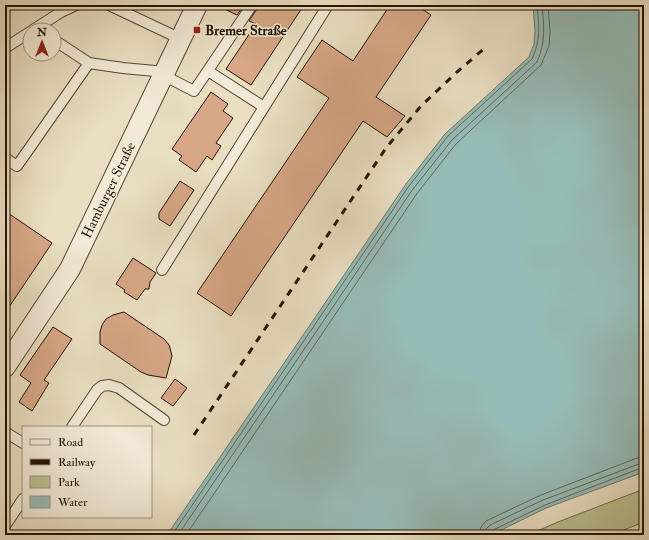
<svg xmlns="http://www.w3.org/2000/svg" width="649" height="540" font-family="'IM FELL Double Pica',serif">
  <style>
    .green { fill: #bbc090; stroke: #706a48 }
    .water { fill: #97bcb7; stroke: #69796e }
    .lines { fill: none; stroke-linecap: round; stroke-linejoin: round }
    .shore { stroke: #5e685c; stroke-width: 1 }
    .building { fill: #d7a787; stroke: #241400 }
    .lane-casing { stroke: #554630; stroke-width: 12 }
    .street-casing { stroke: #554630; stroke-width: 22 }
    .lane { stroke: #f1ead7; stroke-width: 10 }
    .street { stroke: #f1ead7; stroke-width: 20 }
    .rail { stroke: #241400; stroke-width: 3; stroke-dasharray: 7 7; stroke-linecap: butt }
    .poi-dot { fill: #8f2418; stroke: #f1ead7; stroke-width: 1.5 }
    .labels { text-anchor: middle; stroke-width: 3; stroke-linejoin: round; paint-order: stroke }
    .poi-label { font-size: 14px; font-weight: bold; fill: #241400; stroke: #f1ead7; text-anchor: start }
    .street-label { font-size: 14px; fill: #241400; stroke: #f1ead7 }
  </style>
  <rect width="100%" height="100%" fill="#e9dec2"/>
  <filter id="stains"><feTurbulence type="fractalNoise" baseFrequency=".005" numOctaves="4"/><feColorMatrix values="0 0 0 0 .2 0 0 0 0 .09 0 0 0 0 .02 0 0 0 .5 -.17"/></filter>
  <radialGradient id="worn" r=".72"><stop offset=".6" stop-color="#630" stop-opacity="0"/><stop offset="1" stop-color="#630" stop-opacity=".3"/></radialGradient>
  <path class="green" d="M644,489V522L611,535H528L558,522Z"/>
  <path class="water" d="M533,5H644V472L546,508L491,535H167L406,184L445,134L529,57L534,44L535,30Z"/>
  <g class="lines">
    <path class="shore" d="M172,535L409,186L448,136L532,59C541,40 539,25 537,5
      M178,535L413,189L452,140L537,62C546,42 544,26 542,5
      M186,535L418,192L456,144L541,65L549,46L550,31L548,5
      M479,535L481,527L486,521L541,495L637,458L644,457
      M485,535L486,529L490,525L543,500L639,464L644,463
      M490,535L491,532L493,530L545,505L641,468H644"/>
  </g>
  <path class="building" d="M216,5H244L237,15Z
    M258,5H304L251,85L226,69L256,24L249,21L257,9Z
    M390,5H416L431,15L376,97L405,116L387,137L363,121L231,316L197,293L329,98L297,77L322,40L353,61Z
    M211,92L228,104L223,111L233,118L216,143L221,146L212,160L207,156L196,172L179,160L182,156L172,149Z
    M180,181L194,190L170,226L159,219V213Z
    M5,211L52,243L5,313Z
    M133,258L156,273L150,282L149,289H145L137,300L124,292L125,290L116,284Z
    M124,312L164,339L169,345L170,348L172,356L166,378L148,375L141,372L100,344V332L102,325L106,319L113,315Z
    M53,327L72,339L44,380L49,383L32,411L19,402L31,383L20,375Z
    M175,379L187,388L173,406L161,398Z"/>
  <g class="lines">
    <g class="lane-casing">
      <path id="lane" d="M109,5L181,39
        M33,30L61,12L76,5
        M54,40L89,63
        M5,48L30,32
        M208,71L264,107
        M5,158L17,166L89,63L123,68L155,71L194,91L252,5
        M162,270L328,5
        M72,427L97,390L102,386L109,385L119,388L164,420
        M5,432L23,443
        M5,526L23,499"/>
    </g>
    <g class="street-casing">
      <path id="street" d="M5,367L70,269L197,5"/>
    </g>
    <use href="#lane" class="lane"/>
    <use href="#street" class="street"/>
    <path class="rail" d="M194,435L386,148L421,106L457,72L486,47"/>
  </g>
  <rect class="poi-dot" x="193" y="26" width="8" height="8" rx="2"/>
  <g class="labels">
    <g class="poi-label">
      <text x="205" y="35">Bremer Straße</text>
    </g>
    <g class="street-label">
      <text transform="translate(108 190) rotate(-64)" y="5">Hamburger Straße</text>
    </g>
  </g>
  <rect width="649" height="540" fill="none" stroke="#e9dec2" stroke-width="20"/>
  <rect x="6" y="6" width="637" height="528" fill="none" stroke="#241400" stroke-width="2"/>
  <rect x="10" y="10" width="629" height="520" fill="none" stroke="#241400"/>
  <rect x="22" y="426" width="130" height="92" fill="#f1ead7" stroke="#9f9481"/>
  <rect x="30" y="439" width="20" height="6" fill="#f1ead7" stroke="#9f9481"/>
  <text x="58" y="446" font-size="12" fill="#241400">Road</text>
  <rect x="30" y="459" width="20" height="6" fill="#241400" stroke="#9f9481"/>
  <text x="58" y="466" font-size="12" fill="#241400">Railway</text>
  <rect x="30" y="476" width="20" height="12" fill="#bbc090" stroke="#9f9481"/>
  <text x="58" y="486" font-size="12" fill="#241400">Park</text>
  <rect x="30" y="496" width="20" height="12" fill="#97bcb7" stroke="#9f9481"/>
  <text x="58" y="506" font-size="12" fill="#241400">Water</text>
  <g transform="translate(42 42)"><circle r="19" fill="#f1ead7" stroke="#9f9481"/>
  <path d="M0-3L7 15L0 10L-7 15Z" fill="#8f2418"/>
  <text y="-6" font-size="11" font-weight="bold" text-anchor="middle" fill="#241400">N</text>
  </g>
  <rect width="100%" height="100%" filter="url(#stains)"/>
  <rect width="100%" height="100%" fill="url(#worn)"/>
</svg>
